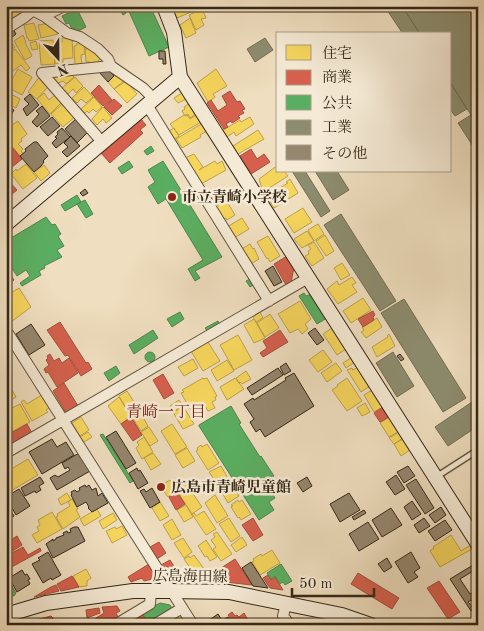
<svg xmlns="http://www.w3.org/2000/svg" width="484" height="631" font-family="'Old Standard TT','Noto Serif JP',serif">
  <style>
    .homes { fill: #f6d55c; stroke: #bca147 }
    .shops { fill: #d6604d; stroke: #a54f3d }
    .public { fill: #5aae61; stroke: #4f864b }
    .industry { fill: #8c8c6e; stroke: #726e54 }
    .building { fill: #95866e; stroke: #342717 }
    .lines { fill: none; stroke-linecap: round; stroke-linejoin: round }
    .lane-casing { stroke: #635541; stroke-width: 8 }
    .street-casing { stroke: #635541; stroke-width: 12 }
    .secondary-casing { stroke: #342717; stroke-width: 16 }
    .lane { stroke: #f5ead5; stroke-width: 5 }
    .street { stroke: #f5ead5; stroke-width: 10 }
    .secondary { stroke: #f5ead5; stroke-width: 14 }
    .poi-dot { fill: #8f2418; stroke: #f5ead5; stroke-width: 2 }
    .labels { text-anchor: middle; stroke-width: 5; stroke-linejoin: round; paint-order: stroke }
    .poi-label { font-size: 15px; font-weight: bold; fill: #342717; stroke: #f5ead5; text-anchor: start }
    .street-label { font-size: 15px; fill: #342717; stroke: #f5ead5 }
    .neighbourhood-label { font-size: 16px; fill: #7a1f14; stroke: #f5ead5 }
  </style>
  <rect width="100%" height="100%" fill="#efdebf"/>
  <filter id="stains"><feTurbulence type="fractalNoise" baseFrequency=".004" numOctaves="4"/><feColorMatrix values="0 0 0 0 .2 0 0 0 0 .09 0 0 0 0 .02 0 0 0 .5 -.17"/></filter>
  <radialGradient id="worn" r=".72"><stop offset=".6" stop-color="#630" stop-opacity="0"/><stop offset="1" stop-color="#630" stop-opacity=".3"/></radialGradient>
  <path class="homes" d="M6,6H18L19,8L17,9L20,13L6,22Z
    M40,6H53L43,11Z
    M189,6L191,12L177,18L173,10L179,6Z
    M202,9L206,18L201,19L204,25L196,30L189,15Z
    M190,18L196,33L186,38L180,25Z
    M34,23L39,39L29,41L28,38H27L24,25Z
    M51,23L56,27L58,34L41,38L38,25Z
    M23,35L26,42H25L32,56L25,60L14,41Z
    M72,37L73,58L63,59V63L55,64L54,43L62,42V38Z
    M8,38L15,47L6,53V39Z
    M53,40L55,64L41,65L39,41Z
    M36,41L38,49L32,50L30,43Z
    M84,43L85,54L81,55L82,66L75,67L74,46H76V44Z
    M92,48L101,58L98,61L99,64L90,65V62H86L85,49Z
    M15,49L30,68L26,71L21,65L9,74L6,70V56Z
    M18,69L32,77L22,95L9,88L10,87L8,86Z
    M216,69L227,86L213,94L215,97L208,102L197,83Z
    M56,72H69L74,77L66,84L63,81L56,84L50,78Z
    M117,73L125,80L114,89L108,82Z
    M40,76L48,87L37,99L28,92Z
    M75,77L83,86L76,93L73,89L68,94L62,88Z
    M126,81L137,94L127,103L114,89Z
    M84,87L93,97L86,103L81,99L77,103L72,98Z
    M9,93L20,99L16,108L10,105L11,102L6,99Z
    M44,93L49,100L56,94L63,101L50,114L37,99Z
    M182,93L186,99L178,103L174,98Z
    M94,97L102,107L96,112L93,109L89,113L87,111L85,113L81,109Z
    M190,103L196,114L190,118L188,114L185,116L182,111L185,109L184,107Z
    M62,104L65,107L67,106L76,116L63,127L51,114Z
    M103,107L112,118L106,123L103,119L97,125L92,119Z
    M184,115H187L190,119L196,115L201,122L179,135L170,124Z
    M250,117L254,124L236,136L234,132L227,137L223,130L240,120L241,122Z
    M18,121L27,134L21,139L22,141L18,144L23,149L21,151L23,154L20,156L6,139L10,134L8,131L10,129L9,127Z
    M203,123L207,131L200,135L201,137L182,148L176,139Z
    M174,128L179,136L175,139L169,131Z
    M258,130L264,139L238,154L233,146Z
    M194,154L203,167L199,170L215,161L217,164L222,161L226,170L201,184L185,158Z
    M26,164L37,178L23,189L11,174L16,169L17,171Z
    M44,165L50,173L41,181L34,172Z
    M278,165V171H284L288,176L263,192L259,179Z
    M290,179L298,193L274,208L266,194L272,190L274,195L281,190L280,188L288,183L286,182Z
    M226,200L235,215L227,220L226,218L223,220L215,207Z
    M303,208L312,222L294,233L285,219Z
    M242,218L249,229L234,238L227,227Z
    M318,224L324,234L314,241L308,230Z
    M307,231L314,241L302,248L294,239Z
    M325,235L334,251L326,256L316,241Z
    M268,236L280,256L270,262L268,258L267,259L257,242Z
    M314,242L324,258L312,266L305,256L309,254L308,251L311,249L308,245Z
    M250,244L253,249L254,248L259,259L249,265L240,250Z
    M342,263L350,275L341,280L334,268Z
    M352,277L356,283L352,285L357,292L338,304L327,289L337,281L339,285Z
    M19,288L31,307L11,322L6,315L8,312L6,309V296Z
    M363,298L371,310L351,323L343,311Z
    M300,301L311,319L305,324L308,329L302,334L298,329L290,333L278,314Z
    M260,312L263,318L256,322L253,317Z
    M270,314L279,328L265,337L257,323Z
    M377,318L382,327L366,338L361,332L364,330L362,327Z
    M254,319L265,338L254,343L244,325Z
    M332,328L346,349L337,355L323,334Z
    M389,334L395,346L377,357L372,347L388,337L387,336Z
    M238,335L252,360L234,370L220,345Z
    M208,342L220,361L203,371L191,351Z
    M9,344L13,351L6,356V346Z
    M323,350L332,362L318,372L309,360Z
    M352,357L355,362L346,368L343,363Z
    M193,359L198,368L184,376L178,367Z
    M227,360L234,371L217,381L211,370Z
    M336,363L342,371L327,382L321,373Z
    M358,367L370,386L361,392L347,370L352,368L353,370Z
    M246,371L251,379L242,384L240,382L239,383L236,378Z
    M203,378L204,379L207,378L217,396L215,397L216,400L212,402L215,408L208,411L205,406L195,412L194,410L192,412L181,393L184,392L182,390Z
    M235,378L244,389L227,400L220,387Z
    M347,378L362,401L347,411L332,390L338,386L337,385Z
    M6,379L16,397L6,403Z
    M372,390L383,407L374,412L364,395Z
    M127,391L138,408L129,413L119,396Z
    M43,394L50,407L46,410L48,412L32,421L21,402L24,400L27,404Z
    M119,397L131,417L121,424L108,406Z
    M179,400L183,406L174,412L170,406Z
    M365,403L370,412L362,416L357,408Z
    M20,404L30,422L6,435V411Z
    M183,406L194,424L183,429L173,412Z
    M140,412L148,426L141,431L132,417Z
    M81,417L89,430L80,436L72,423Z
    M389,417L398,432L389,437L380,423Z
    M172,424L187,447L175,454L161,431Z
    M149,427L158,441L150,446L141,432Z
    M88,432L92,437L84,442L80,437Z
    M399,432L403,438L394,444L389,438Z
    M144,437L153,452L142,459L136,448L139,445L137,442Z
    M403,439L410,450L401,456L394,444Z
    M207,444L219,463L208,470L196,451L198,450L197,448L201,445L202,447Z
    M187,448L195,461L183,468L175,455Z
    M153,453L161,464L151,470L144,458Z
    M28,459L38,475L9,492L6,488V472Z
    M221,466L230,482L220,488L209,472Z
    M170,480L177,491L168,497L160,486Z
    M185,482L202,507L192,514L175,488Z
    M232,484L239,496L228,503L221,491Z
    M67,493L71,500L61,505L58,499Z
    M215,495L228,516L217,523L205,503Z
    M72,499L78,509L76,510L80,517L63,529L56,517L58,516L57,514L70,506L68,502Z
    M238,500L239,502L242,500L251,514L241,520L239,517L238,518L231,507L233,506L231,505Z
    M160,502L169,516L160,521L152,508Z
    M186,505L193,517L184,522L177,510Z
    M97,509L101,516L84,526L80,519Z
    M204,511L216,529L206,535L192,514L194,513L196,516Z
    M52,512L62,529L37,543L32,535L39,531L37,527L40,525L38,520Z
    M113,513L117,520L103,529L99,521Z
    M229,518L240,536L231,542L219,524Z
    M172,519L181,535L172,540L163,525Z
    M122,526L127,535L112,543L106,531L115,527L116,529Z
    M217,532L232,554L221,561L213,549L216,547L211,540L215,537L213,534Z
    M451,535L461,551L469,546L472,549L440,567L430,551L434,548L433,547Z
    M242,537L247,545L236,552L231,545Z
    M183,538L192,552L184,558L174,543Z
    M206,540L217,557L210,561L207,556L205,557L198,546Z
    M272,550L280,563L260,575L252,562L254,561L253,559L261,554L262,556Z
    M194,555L204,569L195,575L184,559L189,556L190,558Z
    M86,569L91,578L87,581V586L79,587L73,576Z
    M180,614L186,625H169L172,623L170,620Z"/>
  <path class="shops" d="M99,85L112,100L103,106L91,93Z
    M230,91L237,102L240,101L245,109L242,110L244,113L238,116L240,118L232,123L231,121L226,124L228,127L224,129L207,103L211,100L218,111L227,105L222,96Z
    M114,99L122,106L112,115L104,107Z
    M140,118L146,125L140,130L143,133L110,163L101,153Z
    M6,140L22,159L6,172V152L9,150L6,146Z
    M251,149L257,159L264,154L270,162L251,174L240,156Z
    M6,178L17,190L6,199Z
    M287,256L294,267L291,283L286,285L274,264Z
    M6,268L14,280L6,286Z
    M373,311L375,315L373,317L374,320L363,327L358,319Z
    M60,322L86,363L88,362L92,369L81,376L68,355L65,356L47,330Z
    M280,330L288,342L263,357L260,353L267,348L263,341Z
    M50,354L54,361L59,358L62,363L69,358L78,373L57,387L48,372L46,373L44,369L49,365L46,360L48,358L47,356Z
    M163,374L174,393L164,399L153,380Z
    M64,383L78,406L66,413L53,391Z
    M383,407L389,417L380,422L374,413Z
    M131,417L142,435L133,441L121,424Z
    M27,424L32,433L6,446V436Z
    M177,492L185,504L176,510L169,497Z
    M253,518L263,535L253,541L242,525Z
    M17,536L22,545L6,555V543Z
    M159,542L166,553L157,559L150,547Z
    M23,547L28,555L40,548L41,551L8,569L6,566V556Z
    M235,559L252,585L225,582L218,570Z
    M170,560L182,579L170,580L161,565Z
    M149,564L157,578L144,581L142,578L131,582L128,577Z
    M358,573L399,598L392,609L351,584Z
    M268,575L271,580L275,577L283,590L270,588L263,578Z
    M72,576L79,587L61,591L57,584Z
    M439,581L460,612L448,619L427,588Z
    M56,585L59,591L34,597L51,587Z
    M117,606L120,611L116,613L119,619L110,625H85L104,613L102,607Z
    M99,608L100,613L87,618L86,610Z
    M232,612L235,616L237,615L239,617L244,613L251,625H235L228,615Z
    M142,613L148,625H129L127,622Z
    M51,616L54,619L45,625H35L32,621Z
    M32,621L34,625H18Z"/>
  <path class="public" d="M118,6H122L126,13L123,15Z
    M124,6H150L169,47L149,56L127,7L125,8Z
    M77,9L86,27L76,32L74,28L72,29L69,23L66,24L62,16Z
    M151,146L154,151L147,155L144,151Z
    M129,161L133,167L122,174L118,168Z
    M163,161L222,257L195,271L200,278L195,281L188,269L203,260L166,199L158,204L148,187L155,182L148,170Z
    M77,195L81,202L65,211L61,205Z
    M85,200L93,214L86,218L77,204Z
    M46,217L52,225L55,224L61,234L58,236L64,246L57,250L62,257L44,266L45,268L39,271L41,275L22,286L20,283L30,276L26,270L17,276L6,259V241Z
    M250,279L253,285L250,287L246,281Z
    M304,293L306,296L312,294L327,318L317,324L299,296Z
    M180,312L184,319L172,327L167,319Z
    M218,321L220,324L208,332L205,328Z
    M153,330L158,338L134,354L129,345Z
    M145 357a5 5 0 1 1 10 0a5 5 0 1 1-10 0Z
    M116,366L120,373L109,381L104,373Z
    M231,406L241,423L239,424L260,457L261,456L274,476L265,482L275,498L269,502L274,510L259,520L199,426V425Z
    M103,434L133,481L130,483L100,435Z
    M281,564L292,581L285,585L283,582L280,584L275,576L271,579L267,573Z
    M6,576L16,593L14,596L11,595L6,598Z
    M160,603L170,605L173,610L149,624L142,613Z"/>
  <path class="industry" d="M393,6H402L420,34H403L387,10Z
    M402,6H478V126L450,82V34H420Z
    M265,38L273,50L255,62L247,49Z
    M450,82L467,109L455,116L450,109Z
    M471,115L478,126V154L458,123Z
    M292,171H305L330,211L321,217Z
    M315,171H337L349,190L333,200Z
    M341,214L396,301L380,311L324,225Z
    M404,299L466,398L443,412L381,313Z
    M393,352L414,386L397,397L376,363Z
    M472,402L478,410V426L448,446L435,427Z"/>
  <path class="building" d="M13,29L16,34L10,39L6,34Z
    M159,51H165L166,64H163V59H159Z
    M109,70L114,76L108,82L99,72Z
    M30,94L39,105L27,116L23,109L29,104L24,99Z
    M6,105L14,110L7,122H6Z
    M42,106L50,116L37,127L32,122L39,114L36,111Z
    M52,117L60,126L48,136L40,127Z
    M78,117L90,130L77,143L65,129Z
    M62,128L70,137L56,148L52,143L57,138L55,137L58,134L57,132Z
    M71,136L80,146L67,157L62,152L68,147L64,143Z
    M34,142H37L48,156L43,161L44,162L41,166L34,172L20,156L26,151L25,149Z
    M85,189L88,193L83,196L80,193Z
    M273,266L282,282L274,286L265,271Z
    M31,324L45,345L29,355L16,334Z
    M315,328L324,340L317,345L308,333Z
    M400,354L404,359L401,361L397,356Z
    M286,363L291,371L284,375L280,367Z
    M278,368L283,375L252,395L247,388Z
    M294,373L314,406L265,437L260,429L256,432L250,422L254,419L244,404L253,398L254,400L286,380L285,378Z
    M116,431L136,463L126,469L106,437Z
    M52,439L57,447L66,442L74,455L42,474L29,452Z
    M79,453L90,471L57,490L50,478L55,475L58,477L70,470L68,467L65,469L62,463Z
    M408,466L415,476L404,483L397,472Z
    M137,468L138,471L140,470L148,483L138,489L129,473Z
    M396,475L405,489L395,495L386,482Z
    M40,477L44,483L39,486L41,490L36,493L35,491L25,496L21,488Z
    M307,477L312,486L303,492L297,483Z
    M416,479L434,508L425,514L406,485Z
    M85,485L86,487L89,485L92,490L96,488L98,496L102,493L108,503L92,512L88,508L89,507L86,502L77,507L71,495L72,494L71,492L75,490L77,492L80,490L79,488Z
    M152,488L160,502L150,508L140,491L144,489L146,492Z
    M19,489L30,506L16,515L8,501L11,499L9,495Z
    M349,493L360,510L340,522L330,504Z
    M412,501L421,514L412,520L404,507Z
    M6,502L14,516L6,521Z
    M441,507L446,515L435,523L429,515Z
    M391,508L402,525L382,537L372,520Z
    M364,510L366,513L354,520L352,517Z
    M424,518L430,526L419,533L414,525Z
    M445,520L452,530L435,541L428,531Z
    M368,522L379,539L359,551L349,534Z
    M74,527H78L85,541L53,558L46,544L53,539V541L56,539V538L64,535L63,533L67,531L68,533L71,532L70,529Z
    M48,552L61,575L52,580L51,578L43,583L32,564L40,560L38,558Z
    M411,552L420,568L414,572L418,577L408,583L395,562Z
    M387,558L392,567L384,572L378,564Z
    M251,562L268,588L253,586L242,568Z
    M478,562V568L460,579L470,594L476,591L478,594V598L472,601L471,600L468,602L474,609L471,611L450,579Z
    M22,570L25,575L27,574L30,579L28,580L30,584L17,592L9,578Z
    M218,614L225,625H202Z
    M228,617L233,625H226L223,620Z"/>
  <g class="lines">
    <g class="lane-casing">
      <path id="lane" d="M436,477L478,450"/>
    </g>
    <g class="street-casing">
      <path id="street" d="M24,6L44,16L67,33L80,37L98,49L108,59L111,66
        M44,16L64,6
        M6,29L25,17L32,11
        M42,73L111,66L143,88L154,99
        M42,73L103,143
        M147,105L269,301
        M6,330L193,625
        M6,453L308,278
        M286,604L283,616L290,625
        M115,625L150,604L151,591
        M154,625L182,608"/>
    </g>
    <g class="secondary-casing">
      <path id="secondary" d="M164,6L174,32L180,77L478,544
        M6,224L180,77
        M6,615L46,603L133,591H171L229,592L342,615L371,625"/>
    </g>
    <use href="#lane" class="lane"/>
    <use href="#street" class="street"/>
    <use href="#secondary" class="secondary"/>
  </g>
  <g class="poi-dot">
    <circle cx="172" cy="197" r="5"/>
    <circle cx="161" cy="487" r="5"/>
  </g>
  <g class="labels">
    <g class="poi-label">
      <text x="182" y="202">市立青崎小学校</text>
      <text x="171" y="492">広島市青崎児童館</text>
    </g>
    <g class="street-label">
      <text transform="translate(190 576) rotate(1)" y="5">広島海田線</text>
    </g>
    <g class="neighbourhood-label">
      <text x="166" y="417">青崎一丁目</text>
    </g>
  </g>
  <rect width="484" height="631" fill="none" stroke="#efdebf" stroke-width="25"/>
  <rect x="8" y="8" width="469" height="616" fill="none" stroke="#342717" stroke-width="2.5"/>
  <rect x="12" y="12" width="459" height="606" fill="none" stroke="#342717"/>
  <rect x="276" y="32" width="175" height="140" fill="#f5ead5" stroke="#a89c89"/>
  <rect x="286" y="45" width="25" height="15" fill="#f6d55c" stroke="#a89c89"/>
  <text x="322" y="58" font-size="15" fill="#342717">住宅</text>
  <rect x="286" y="70" width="25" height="15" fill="#d6604d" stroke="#a89c89"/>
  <text x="322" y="82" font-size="15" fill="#342717">商業</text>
  <rect x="286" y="95" width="25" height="15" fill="#5aae61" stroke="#a89c89"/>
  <text x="322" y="108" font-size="15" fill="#342717">公共</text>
  <rect x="286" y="120" width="25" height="15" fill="#8c8c6e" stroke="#a89c89"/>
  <text x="322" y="132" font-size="15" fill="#342717">工業</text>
  <rect x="286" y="145" width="25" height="15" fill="#95866e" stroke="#a89c89"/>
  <text x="322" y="158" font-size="15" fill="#342717">その他</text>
  <g transform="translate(58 58) rotate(158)" stroke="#f5ead5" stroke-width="4" paint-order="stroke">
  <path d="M0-4L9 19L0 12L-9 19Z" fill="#342717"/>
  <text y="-8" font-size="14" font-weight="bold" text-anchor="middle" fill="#342717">N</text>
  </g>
  <path d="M292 588v8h82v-8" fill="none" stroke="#342717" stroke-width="2.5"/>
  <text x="299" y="588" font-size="15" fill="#342717" stroke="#f5ead5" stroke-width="4" paint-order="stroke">50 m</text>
  <rect width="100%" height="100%" filter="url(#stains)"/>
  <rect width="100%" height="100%" fill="url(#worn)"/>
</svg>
